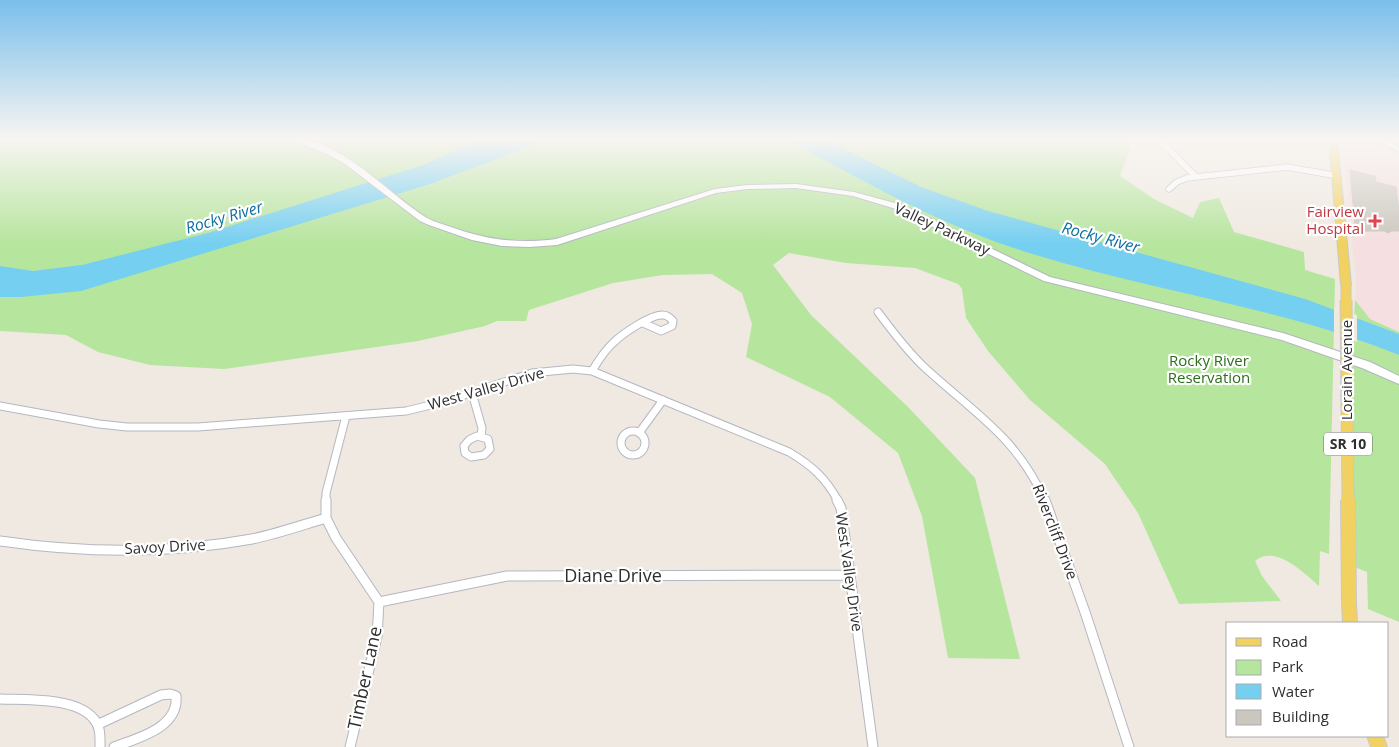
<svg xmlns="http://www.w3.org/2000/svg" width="1399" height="747" font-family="'Open Sans',sans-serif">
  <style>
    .medical { fill: #f5dfe0 }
    .green { fill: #b6e59e }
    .water { fill: #75cff0 }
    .pier { fill: #efe9e1 }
    .building { fill: #cbc7bf; stroke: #cbc5ba }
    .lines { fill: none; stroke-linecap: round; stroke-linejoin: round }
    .street-far2-casing { stroke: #b4b7c1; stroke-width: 7 }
    .street-far1-casing { stroke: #b4b7c1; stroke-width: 9 }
    .street-casing { stroke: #b4b7c1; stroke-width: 11 }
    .secondary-casing { stroke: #b4b7c1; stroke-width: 2 }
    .primary-casing { stroke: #c9c9c9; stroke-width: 2 }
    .street-far2 { stroke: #fff; stroke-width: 5.5 }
    .street-far1 { stroke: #fff; stroke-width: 7 }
    .street { stroke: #fff; stroke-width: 9 }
    .secondary { fill: #fff; fill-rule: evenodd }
    .primary { fill: #f2d163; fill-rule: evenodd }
    .primary-bridge-far2-casing { stroke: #c9c9c9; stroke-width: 11; stroke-linecap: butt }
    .primary-bridge-far1-casing { stroke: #c9c9c9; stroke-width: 13; stroke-linecap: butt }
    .primary-bridge-casing { stroke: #c9c9c9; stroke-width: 16; stroke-linecap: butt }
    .primary-bridge-far2 { stroke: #f2d163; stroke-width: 9 }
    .primary-bridge-far1 { stroke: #f2d163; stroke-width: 11 }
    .primary-bridge { stroke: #f2d163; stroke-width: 14 }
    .health-dot { fill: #e0444e; stroke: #fff; stroke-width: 2 }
    .labels { text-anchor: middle; stroke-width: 4.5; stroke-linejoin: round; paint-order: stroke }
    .shield { fill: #fff; stroke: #6d6d6d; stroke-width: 1 }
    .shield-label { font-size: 14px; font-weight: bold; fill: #2e2e2e }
    .health-label { font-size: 15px; fill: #be3a42; stroke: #fff; text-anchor: end }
    .street-label { font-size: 15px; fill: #2e2e2e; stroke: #fff }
    .park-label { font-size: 15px; fill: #2c6e1b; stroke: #fff }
    .water-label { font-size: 16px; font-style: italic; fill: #0d6fa3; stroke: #fff }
    .near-street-label { font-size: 18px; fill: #2e2e2e; stroke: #fff }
  </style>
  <rect width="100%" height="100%" fill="#efe9e1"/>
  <path class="medical" d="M1342,139H1372L1399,153V332L1370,319L1355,300L1357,289Z"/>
  <path class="green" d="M0,139H1129L1130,149L1120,176L1154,199L1193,218L1200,202L1219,198L1234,232L1304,252L1305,270L1335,279L1329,554L1320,551L1319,586C1304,573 1275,544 1255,561L1262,576L1281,601L1179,604L1138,513L1105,464L1030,400L988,351L966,318L962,289L958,284L915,268L846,263L789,253L773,265L811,315L908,407L975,478L1020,659L948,658L922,516L898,453L830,397L746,357L752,324L742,293L712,274L663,275L613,283L529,310L526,321H497L485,326L418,341L224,369L150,365L98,352L66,335L0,331Z
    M1355,300L1370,319L1399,332V622L1368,609L1367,572L1342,562Z"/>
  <path class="water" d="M480,139H544L537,144L427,185L81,291L21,297H0V266L33,271L82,265L208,233L426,164Z
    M787,139H828L848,151L921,187L988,211L1305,299L1399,334V355C1272,304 1134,289 1005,245C928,218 857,178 787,139Z"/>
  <path class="pier" d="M1334,307L1357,315V342L1334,335Z"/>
  <path class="building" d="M1350,170L1375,176L1376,182L1396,187L1399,211V231H1392L1388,233L1385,231H1362L1355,226Z"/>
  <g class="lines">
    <g class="street-far2-casing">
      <path id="street-far2" d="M1159,139L1196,177
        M1321,139L1334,142
        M1169,189L1177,182L1187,178L1287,167L1338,176"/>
    </g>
    <g class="street-far1-casing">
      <path id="street-far1" d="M878,312C892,331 906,349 922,365C971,411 1017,436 1045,501
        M592,371C598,361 604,351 613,343C622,334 651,314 663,315C668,315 670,318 673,321L672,326L661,331L643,323
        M472,393L482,428L481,436
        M0,406L99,424L127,427H198L406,411L443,402L532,373L573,369L592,371L789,452C811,465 826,478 838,501
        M621 443a12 12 0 1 1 24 0a12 12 0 1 1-24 0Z
        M639,433L663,400
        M477,436L488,439L490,449L484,455L471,457L465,453L464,446L469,440Z
        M326,501V493L346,416"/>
    </g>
    <g class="street-casing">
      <path id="street" d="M326,500V518L336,538L379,602L377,637L350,747
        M837,500L841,508L873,747
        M1045,500L1086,615L1129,747
        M0,541C82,553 170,554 252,539C277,534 302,525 326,518
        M379,602L507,576L850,575
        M0,699C25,700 75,697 93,718C101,726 100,737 100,747
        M99,724L161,695L170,694L176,696C179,728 138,738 114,747"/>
    </g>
    <g class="secondary-casing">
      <path id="secondary" d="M290,139C342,138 385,192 427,218C434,222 443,224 451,227C486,240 520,244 556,239L715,189L747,185L796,184L854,192L902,205L1050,277L1283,333L1370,362L1399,376V384L1362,368L1282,340L1044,281L896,209L853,196L796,188L747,189L716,193L557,245L529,247L502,246L472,240L429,225L420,221L345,164L329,155Z
        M1375,139H1384L1399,147V152Z"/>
    </g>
    <g class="primary-casing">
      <path id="primary" d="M1329,139H1337L1351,285L1346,289L1341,285Z
        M1349,595L1354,597L1356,602L1357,623H1343L1342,602L1344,597Z
        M1367,736H1383L1387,747H1371Z"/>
    </g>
    <use href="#street-far2" class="street-far2"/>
    <use href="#street-far1" class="street-far1"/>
    <use href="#street" class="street"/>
    <use href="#secondary" class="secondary"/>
    <use href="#primary" class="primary"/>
    <g class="primary-bridge-far2-casing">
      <path id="primary-bridge-far2" d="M1346,285V301"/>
    </g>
    <g class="primary-bridge-far1-casing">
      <path id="primary-bridge-far1" d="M1346,300L1348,501"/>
    </g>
    <g class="primary-bridge-casing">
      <path id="primary-bridge" d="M1348,500L1349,602"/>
    </g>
    <use href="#primary-bridge-far2" class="primary-bridge-far2"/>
    <use href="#primary-bridge-far1" class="primary-bridge-far1"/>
    <use href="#primary-bridge" class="primary-bridge"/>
  </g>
  <linearGradient id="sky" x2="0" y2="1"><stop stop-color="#7abfeb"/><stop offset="0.57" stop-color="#f8f5f2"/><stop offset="1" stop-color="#f8f5f2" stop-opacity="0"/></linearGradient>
  <rect width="1399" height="244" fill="url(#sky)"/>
  <path class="health-dot" d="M1372.5 213.5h5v5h5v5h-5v5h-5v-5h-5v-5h5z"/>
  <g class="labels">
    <rect class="shield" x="1324" y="432.5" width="48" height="23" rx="4"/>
    <g class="shield-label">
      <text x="1348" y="449">SR 10</text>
    </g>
    <g class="health-label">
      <text x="1364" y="217">Fairview<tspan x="1364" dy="17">Hospital</tspan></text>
    </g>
    <g class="street-label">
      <text transform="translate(942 229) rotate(25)" y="5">Valley Parkway</text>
      <text transform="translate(1347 370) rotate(-90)" y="5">Lorain Avenue</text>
      <text transform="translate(486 389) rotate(-16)" y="5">West Valley Drive</text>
      <text transform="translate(1055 532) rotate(69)" y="5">Rivercliff Drive</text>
      <text transform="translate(165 547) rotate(-3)" y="5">Savoy Drive</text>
      <text transform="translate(849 572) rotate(82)" y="5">West Valley Drive</text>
    </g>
    <g class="park-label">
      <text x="1209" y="366">Rocky River<tspan x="1209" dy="17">Reservation</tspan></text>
    </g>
    <g class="water-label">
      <text transform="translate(224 217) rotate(-16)" y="6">Rocky River</text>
      <text transform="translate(1101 237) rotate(15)" y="6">Rocky River</text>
    </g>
    <g class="near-street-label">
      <text x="613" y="582">Diane Drive</text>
      <text transform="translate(365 678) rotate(-78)" y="6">Timber Lane</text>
    </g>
  </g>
  <rect x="1226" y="622" width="162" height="115" fill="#ffffff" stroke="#ababab"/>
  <rect x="1236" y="638" width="25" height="8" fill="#f2d163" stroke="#ababab"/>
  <text x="1272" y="647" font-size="15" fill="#2e2e2e">Road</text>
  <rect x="1236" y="660" width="25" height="15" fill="#b6e59e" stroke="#ababab"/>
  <text x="1272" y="672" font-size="15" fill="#2e2e2e">Park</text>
  <rect x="1236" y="684" width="25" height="15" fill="#75cff0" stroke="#ababab"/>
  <text x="1272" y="697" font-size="15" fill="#2e2e2e">Water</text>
  <rect x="1236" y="710" width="25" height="15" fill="#cbc7bf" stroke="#ababab"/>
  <text x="1272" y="722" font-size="15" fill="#2e2e2e">Building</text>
</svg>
